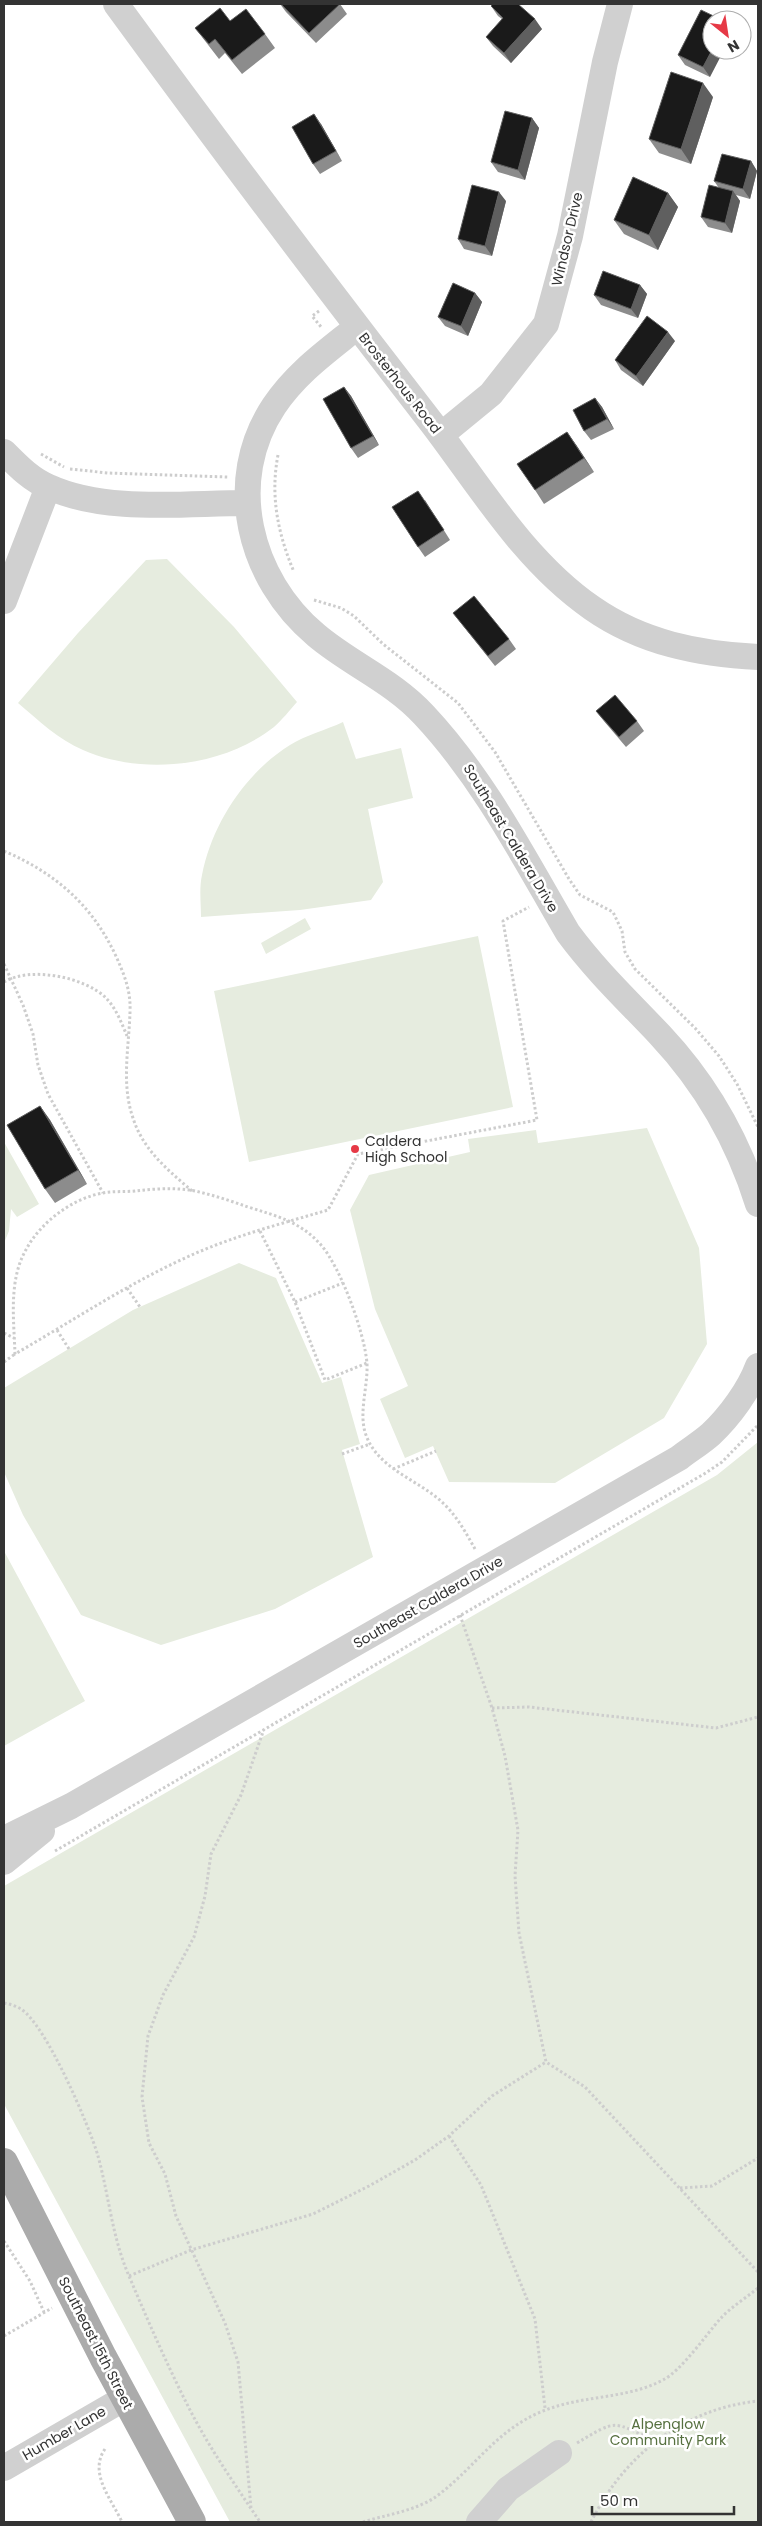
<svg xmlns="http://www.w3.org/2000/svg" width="762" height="2526" font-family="Poppins,sans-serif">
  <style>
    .green { fill: #e6ecdf }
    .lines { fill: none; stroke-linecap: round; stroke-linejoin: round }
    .path { stroke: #cdcdcd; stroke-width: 3; stroke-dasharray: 2.5 2.5; stroke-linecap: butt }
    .minor { stroke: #d0d0d0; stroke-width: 26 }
    .major { stroke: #ababab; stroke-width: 28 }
    .wall { fill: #8c8c8c }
    .shaded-wall { fill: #5f5f5f }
    .building { fill: #1a1a1a; stroke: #5f5f5f }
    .poi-dot { fill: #e63946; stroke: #fff; stroke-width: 2 }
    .labels { text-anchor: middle; stroke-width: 5; stroke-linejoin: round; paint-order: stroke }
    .street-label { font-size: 14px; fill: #333; stroke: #fff }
    .poi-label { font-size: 14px; fill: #333; stroke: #fff; text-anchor: start }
    .park-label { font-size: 14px; fill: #56703f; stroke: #fff }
  </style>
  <rect width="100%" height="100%" fill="#fff"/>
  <path class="green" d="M167,559L234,627L297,702C290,710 282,720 274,727C223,767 142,776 83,750C59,740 38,720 18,703L78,633L146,560Z
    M343,722L356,759L401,748L413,798L368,809L383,882L371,900L300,910L201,917C201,904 199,888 202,875C212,824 245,773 290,745C306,735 326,730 343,722Z
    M305,918L311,929L266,954L261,943Z
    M478,936L513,1107L249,1162L214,991Z
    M647,1128L699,1248L707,1344L664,1418L555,1483L449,1482L433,1446L405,1458L380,1399L408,1386L375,1309L350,1210L369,1175L470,1152L468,1139L536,1130L538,1143Z
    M4,1142L39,1204L17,1217L11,1209L9,1231L4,1243Z
    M239,1263L276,1278L322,1383L341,1377L360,1444L342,1450L373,1557L275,1609L161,1645L81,1615L23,1515L4,1472V1388L133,1310Z
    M758,1442V2522H230L4,2104V1886L717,1475Z
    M4,1551L85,1701L4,1746Z"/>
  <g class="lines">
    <path class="path" d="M319,311L312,316L322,328
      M41,454L64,467
      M278,455C270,496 278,534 294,572
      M70,469L108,473L228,477
      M314,600L341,608L354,616L383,644L458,703L495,752L569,879L580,895L613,912L622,931L625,952L635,969L695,1028L719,1056L737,1084L758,1127
      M4,851C55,873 91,904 115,954C124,974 131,990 130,1012C129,1047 121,1084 133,1118C143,1150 168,1170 192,1191
      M4,964L23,1005L33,1034L38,1065L48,1094L103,1193
      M4,982C30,966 85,977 106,998C116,1008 122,1024 127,1036
      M260,1231L295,1302L325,1380L367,1363
      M127,1288L140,1307
      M295,1302L343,1283
      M57,1330L69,1349
      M4,1333L14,1338
      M4,1362L15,1354
      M342,1454L370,1444
      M393,1469L436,1451
      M475,1549C466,1533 457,1516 443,1503C418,1479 376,1469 365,1432C359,1411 368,1386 367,1364C365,1334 341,1268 321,1245C301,1222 277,1216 248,1207C231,1201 213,1195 195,1191C175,1187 154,1189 135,1191C124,1192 113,1191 103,1193C73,1198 41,1222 27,1248C8,1279 14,1320 15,1354C74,1320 132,1281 194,1254C237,1235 284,1223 328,1210L358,1154L537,1120L503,921L529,907
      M460,1615L492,1708L505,1756L518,1830L515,1876L519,1933L546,2062L585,2087L758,2272
      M492,1708L529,1707L716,1728L758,1717
      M55,1851L704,1474L722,1462L758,1425
      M4,2003C10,2004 16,2006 21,2009C46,2025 89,2125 98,2156C109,2196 112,2237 129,2276C148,2321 168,2367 190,2410C210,2449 236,2486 260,2522
      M449,2136L481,2185L535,2319L545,2408
      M680,2188L712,2186L758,2158
      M4,2241L30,2281L44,2312
      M129,2276L191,2250L313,2214L369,2186L415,2160L449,2136L492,2096L546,2062
      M4,2336L52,2308
      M577,2443C619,2418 611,2422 655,2440
      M105,2449C88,2473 112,2500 122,2522
      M251,2508L238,2362L225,2323L176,2216L165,2174L149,2143L142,2097L148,2036L163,1995L194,1937L205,1896L211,1854L241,1795L264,1729
      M363,2522C385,2515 414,2511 434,2498C466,2476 489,2441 523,2421C571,2392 619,2403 663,2380C681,2371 706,2335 720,2319C731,2307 746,2298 758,2288
      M591,2522C624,2455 683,2409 758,2401"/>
    <path class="minor" d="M116,4C219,145 324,284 431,422C480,486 524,561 592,608C642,643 699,654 758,657
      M357,327C326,352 296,373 274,406C224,481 249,579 316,635C350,664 393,681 424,715C484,779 524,858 568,933C597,972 627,1000 660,1035C706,1084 738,1140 758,1204
      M441,435L491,394L546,324L570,236L605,62L620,4
      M4,452C17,465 31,480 49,487C106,513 184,503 246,503
      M4,601L48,487
      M4,1839L71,1806L679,1458C689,1450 701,1443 711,1434C730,1416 749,1390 758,1366
      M4,1862L42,1831
      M4,2468L125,2398
      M479,2522L508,2489L559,2453"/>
    <path class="major" d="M4,2162L103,2357L192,2522"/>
  </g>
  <path class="wall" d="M280,4H340L347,14L316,43L286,12Z
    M491,6L542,29L511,63L493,46L486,37L502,19L498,16Z
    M701,10L710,77L685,65L678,55Z
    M230,21L265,34L275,48L242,74L225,53L219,59L195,28Z
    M713,97L691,164L659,153L649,139Z
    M532,118L539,128L525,180L498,172L491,162Z
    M321,124L342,161L320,174L313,164Z
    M751,161L757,171L750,199L736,195L740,201L732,233L708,227L701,217L719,188L714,181Z
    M668,193L678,207L658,250L624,234L614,220Z
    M506,201L492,256L464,249L458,239Z
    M640,285L647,294L638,318L601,305L594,295Z
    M475,293L482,302L468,336L445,326L438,317Z
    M675,341L643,386L621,370L615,360Z
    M344,387L351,396L379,445L358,458L351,448Z
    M595,398L602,407L614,429L591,440L584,431Z
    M567,432L594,472L544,504L535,490Z
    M425,500L450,540L425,557L418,547Z
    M453,613L509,639L516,649L495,666L460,622Z
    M596,711L637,721L644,731L626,747L603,720Z
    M40,1106L50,1120L87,1184L55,1203L45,1189Z"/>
  <path class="shaded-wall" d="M535,19L542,29L511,63L504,53Z
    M712,50H724L710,77L703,67Z
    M703,83L713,97L691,164L681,149Z
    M314,114L321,124L342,161L336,151Z
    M532,118L539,128L525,180L518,170Z
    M751,161L757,171L750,199L743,189Z
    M733,191L740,201L732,233L725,223Z
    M499,192L506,201L492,256L485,246Z
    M668,193L678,207L658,250L649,235Z
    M640,285L647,294L638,318L631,309Z
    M475,293L482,302L468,336L461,326Z
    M668,332L675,341L643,386L636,376Z
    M344,387L351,396L379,445L373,436Z
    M595,398L602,407L614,429L607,419Z
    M567,432L577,446L594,472L584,458Z
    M40,1106L50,1120L87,1184L78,1170Z"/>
  <path class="building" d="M281,4H340L309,33Z
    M493,4H518L535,19L504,53L486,37L503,18L491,6Z
    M220,8L230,21L246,9L265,34L232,60L215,39L209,44L195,28Z
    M701,10L722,20H712V50L703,67L678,55Z
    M671,72L703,83L681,149L649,139Z
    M505,111L532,118L518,170L491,162Z
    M314,114L336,151L313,164L292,127Z
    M722,154L751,161L743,189L714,181Z
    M633,177L668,193L649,235L614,220Z
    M472,185L499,192L485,246L458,239Z
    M709,185L733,191L725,223L701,217Z
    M603,271L640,285L631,309L594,295Z
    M453,283L475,293L461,326L438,317Z
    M647,316L668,332L636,376L615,360Z
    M344,387L373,436L351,448L323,399Z
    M595,398L607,419L584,431L573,410Z
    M567,432L584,458L535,490L517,464Z
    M418,491L444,530L418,547L392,507Z
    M474,596L509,639L488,656L453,613Z
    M615,695L637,721L619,737L596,711Z
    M40,1106L78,1170L45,1189L7,1125Z"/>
  <circle class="poi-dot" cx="355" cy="1149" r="5"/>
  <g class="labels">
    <g class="street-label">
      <text transform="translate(567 239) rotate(-77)" y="5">Windsor Drive</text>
      <text transform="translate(400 383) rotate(52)" y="5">Brosterhous Road</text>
      <text transform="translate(511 838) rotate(59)" y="5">Southeast Caldera Drive</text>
      <text transform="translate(428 1602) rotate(-30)" y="5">Southeast Caldera Drive</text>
      <text transform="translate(96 2343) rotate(63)" y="5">Southeast 15th Street</text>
      <text transform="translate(64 2433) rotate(-30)" y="5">Humber Lane</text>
    </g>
    <g class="poi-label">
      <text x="365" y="1146">Caldera<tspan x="365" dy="16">High School</tspan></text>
    </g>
    <g class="park-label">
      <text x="668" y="2429">Alpenglow<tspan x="668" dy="16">Community Park</tspan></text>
    </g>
  </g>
  <rect width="762" height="2526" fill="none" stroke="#333333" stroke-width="10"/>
  <g transform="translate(727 35) rotate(150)"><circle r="24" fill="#ffffff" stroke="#adadad"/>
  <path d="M0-4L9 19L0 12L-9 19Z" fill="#e63946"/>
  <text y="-8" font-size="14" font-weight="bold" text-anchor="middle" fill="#333333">N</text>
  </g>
  <path d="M592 2506v8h142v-8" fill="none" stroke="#333333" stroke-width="2.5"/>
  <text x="600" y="2506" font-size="15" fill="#333333" stroke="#ffffff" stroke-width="4" paint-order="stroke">50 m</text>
</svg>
